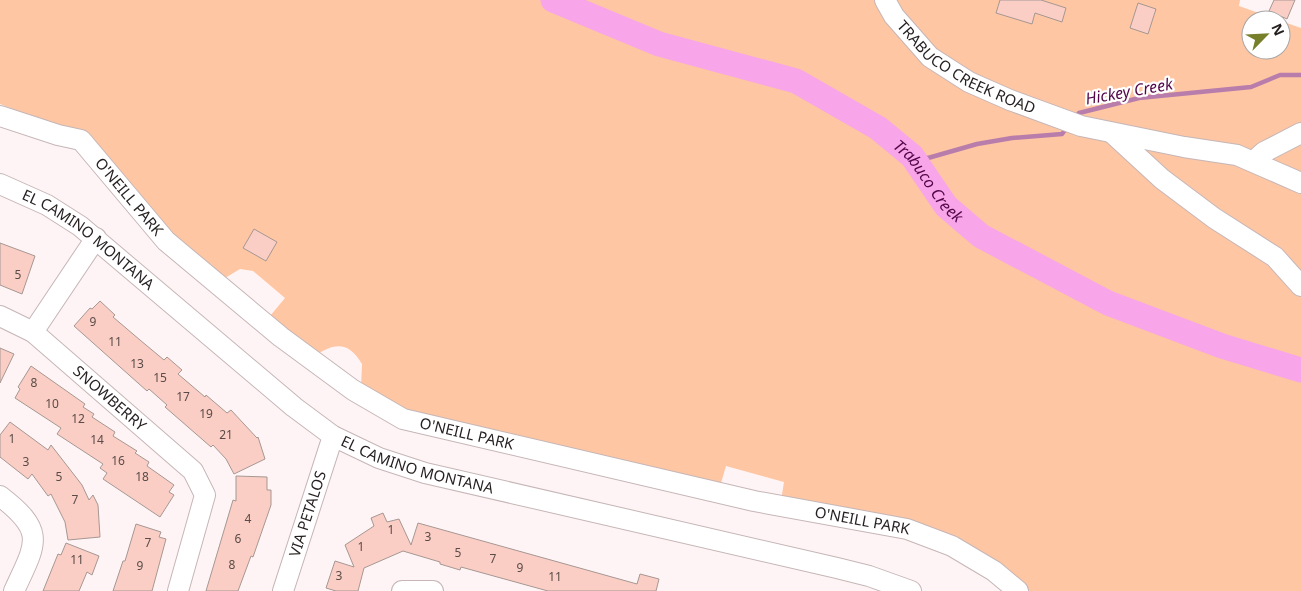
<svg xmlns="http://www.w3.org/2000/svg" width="1301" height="591" font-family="'Noto Sans',sans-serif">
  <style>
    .green { fill: #fec6a2 }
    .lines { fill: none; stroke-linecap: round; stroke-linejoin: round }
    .stream { stroke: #b97dac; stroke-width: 4.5 }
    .river { stroke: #f8a5e9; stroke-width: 25 }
    .building { fill: #facec4; stroke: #a69793 }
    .minor-casing { stroke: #c6b6b7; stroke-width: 22 }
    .minor { stroke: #fff; stroke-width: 20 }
    .labels { text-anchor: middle; stroke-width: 4.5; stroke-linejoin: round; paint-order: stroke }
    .number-label { font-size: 12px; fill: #5a4b48 }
    .street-label { font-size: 15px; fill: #251f1f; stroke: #fff }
    .water-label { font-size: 16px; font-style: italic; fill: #52074a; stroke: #fff }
  </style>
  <rect width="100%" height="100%" fill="#fff4f5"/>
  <path class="green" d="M0,0H1240L1239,6L1278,20H1251V50H1281V21L1301,28V591H1029L945,535L781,501L784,482L726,466L721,483L404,413L361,388L362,364C349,342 336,342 316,355L270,316L285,298L253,271L240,269L225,278L157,220L62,128L0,104Z"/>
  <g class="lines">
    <path class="stream" d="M1075,118L1079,113L1139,98L1251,87L1280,75H1301
      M912,156L928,158L977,144L1012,138L1062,134L1068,126"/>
    <path class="river" id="s1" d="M553,0L659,44L796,81L878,128L912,156L946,206L981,236L1108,303L1222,346L1301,370"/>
  </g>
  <path class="building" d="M1000,0H1041L1066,8L1062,22L1035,13L1032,24L996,13Z
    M1274,0H1295L1287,19L1269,11Z
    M1138,3L1156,9L1148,34L1130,28Z
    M254,229L277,242L266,261L243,248Z
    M0,243L35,256L22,294L0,285Z
    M100,301L115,315L113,317L140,340L164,360L167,357L182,370L178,374L205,397L206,395L227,413L231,410L257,438L258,437L265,459L234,474L226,459L213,445L211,447L165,407L167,405L149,389L147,391L74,326L90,308L92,309Z
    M0,348L14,354L0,383Z
    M31,366L85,404L83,407L94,414L92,417L115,432L113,436L137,451L135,453L149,462L147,466L174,485L169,492L174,495L160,517L103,479L107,473L100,468L103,464L57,434L61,428L15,398L20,389L18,387Z
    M10,422L48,450L51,445L82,485L89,500L93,495L98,505L100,537L68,540L65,522L51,494L48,496L32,474L28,479L0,457V435Z
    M236,476L267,477V490H271V505L253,557L251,556L238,591H206L233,500L236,501Z
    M383,513L387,522L399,519L411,545L418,523L637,584L640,574L659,579L656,591H548L461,567L460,570L440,564V562L403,551L364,568L358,591H336L326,588L335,561L354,567L345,545L374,526L371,518Z
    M136,524L161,532L159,537L166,539L152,591H113L123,561H125Z
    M66,543L99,556L92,575L87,572L79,591H43L58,554L61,555Z"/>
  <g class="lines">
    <g class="minor-casing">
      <g id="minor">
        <path id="s2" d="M885,0L894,16L930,57L969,82L1010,100L1081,126L1184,147L1237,155L1301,183"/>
        <path id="s3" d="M0,116L58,135L81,140L166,241L281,337L353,390L403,419L754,501L907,529L952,546L994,571L1018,591"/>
        <path d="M1112,133L1162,179L1214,218L1275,257L1301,286"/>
        <path d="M1254,161L1264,152L1301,133"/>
        <path id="s4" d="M0,184L47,205L80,226L294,407L333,436L379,458L425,473L837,568L869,576L911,591"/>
        <path id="s5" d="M0,316L33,332L193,471L205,495L178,591"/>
        <path d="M33,332L96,238"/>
        <path d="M0,496C47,532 36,543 14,591"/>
        <path id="s6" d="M283,591L333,436"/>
        <path d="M402,591H433"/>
      </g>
    </g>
    <use href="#minor" class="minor"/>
  </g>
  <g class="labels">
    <g class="number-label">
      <text x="18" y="279">5</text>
      <text x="93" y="326">9</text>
      <text x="115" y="346">11</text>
      <text x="137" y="368">13</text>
      <text x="160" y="382">15</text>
      <text x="34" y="387">8</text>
      <text x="183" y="401">17</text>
      <text x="52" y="408">10</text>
      <text x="206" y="418">19</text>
      <text x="78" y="423">12</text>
      <text x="226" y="439">21</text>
      <text x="12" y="443">1</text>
      <text x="97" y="444">14</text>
      <text x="118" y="465">16</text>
      <text x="26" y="466">3</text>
      <text x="59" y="481">5</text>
      <text x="142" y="481">18</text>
      <text x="75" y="504">7</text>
      <text x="248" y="523">4</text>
      <text x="391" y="534">1</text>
      <text x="428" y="541">3</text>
      <text x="238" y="543">6</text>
      <text x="148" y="547">7</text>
      <text x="361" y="551">1</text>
      <text x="458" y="557">5</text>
      <text x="493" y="563">7</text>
      <text x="77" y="564">11</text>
      <text x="232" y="569">8</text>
      <text x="140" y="570">9</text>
      <text x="520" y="572">9</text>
      <text x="339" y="580">3</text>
      <text x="555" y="581">11</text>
    </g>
    <g class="street-label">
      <text dy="5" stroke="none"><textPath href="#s2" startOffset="109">TRABUCO CREEK ROAD</textPath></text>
      <text dy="5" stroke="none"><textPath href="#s3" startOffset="159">O'NEILL PARK</textPath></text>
      <text dy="5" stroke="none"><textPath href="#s4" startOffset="105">EL CAMINO MONTANA</textPath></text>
      <text dy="5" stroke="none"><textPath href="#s5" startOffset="138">SNOWBERRY</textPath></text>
      <text dy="5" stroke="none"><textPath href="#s3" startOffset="579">O'NEILL PARK</textPath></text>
      <text dy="5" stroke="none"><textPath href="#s4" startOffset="509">EL CAMINO MONTANA</textPath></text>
      <text dy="5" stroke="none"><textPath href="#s6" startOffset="81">VIA PETALOS</textPath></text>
      <text dy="5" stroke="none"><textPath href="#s3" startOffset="984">O'NEILL PARK</textPath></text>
    </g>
    <g class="water-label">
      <text transform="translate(1129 91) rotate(-10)" y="6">Hickey Creek</text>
      <text dy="6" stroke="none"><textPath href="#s1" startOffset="425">Trabuco Creek</textPath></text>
    </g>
  </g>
  <g transform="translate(1266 35) rotate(66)"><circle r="24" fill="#ffffff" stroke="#a8a5a5"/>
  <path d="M0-4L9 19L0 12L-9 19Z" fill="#777f2a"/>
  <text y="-8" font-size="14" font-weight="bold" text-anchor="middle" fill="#251f1f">N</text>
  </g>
</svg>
